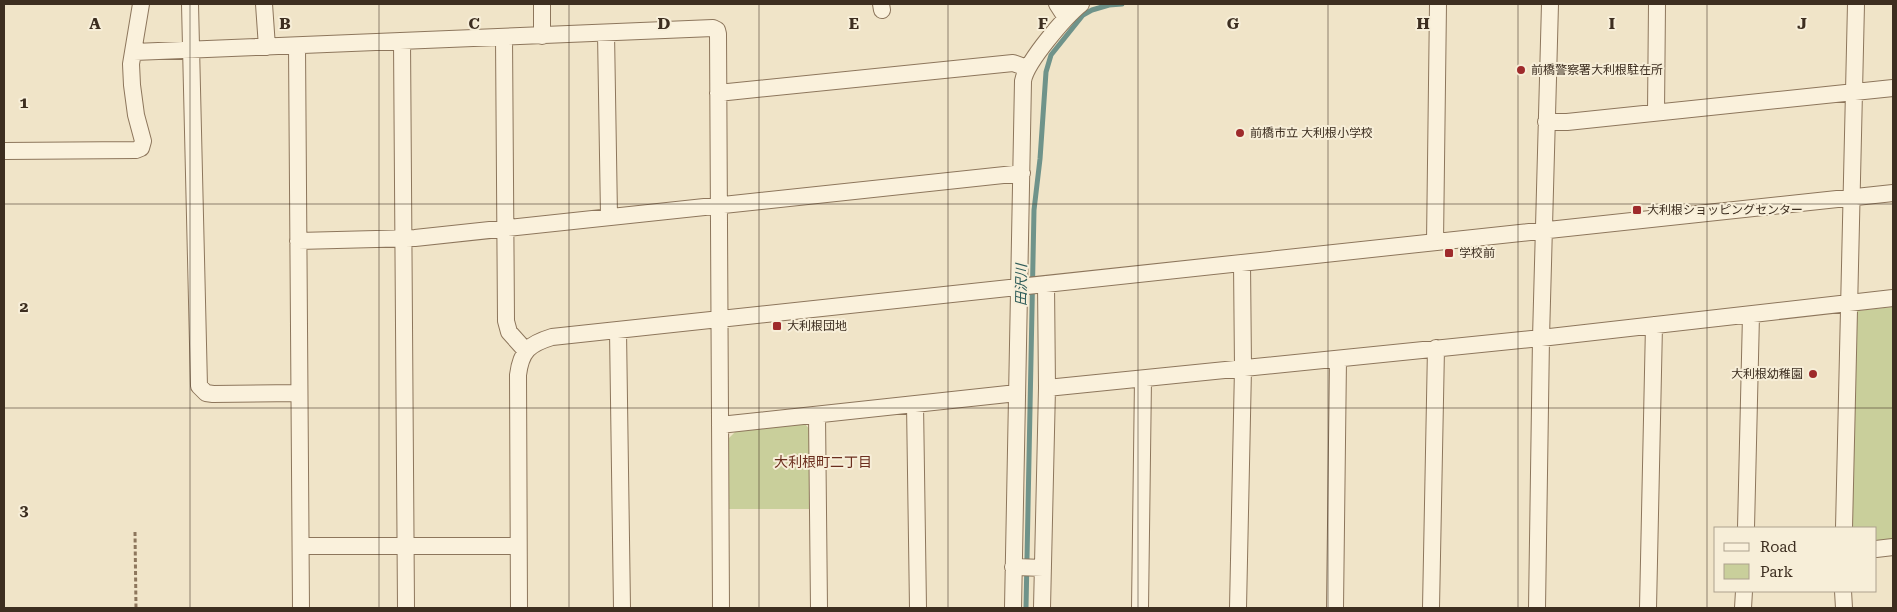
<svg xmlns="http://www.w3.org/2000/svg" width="1897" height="612" font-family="'Roboto Serif','Noto Sans JP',serif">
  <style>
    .green { fill: #c9cf9b }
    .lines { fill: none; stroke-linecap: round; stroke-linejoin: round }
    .stream { stroke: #6f938a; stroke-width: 5 }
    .minor-casing { stroke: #8d765c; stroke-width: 18 }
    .path { stroke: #8d765c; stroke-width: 3; stroke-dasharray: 4 2.5; stroke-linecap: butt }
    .minor { stroke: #faf1dc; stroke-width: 16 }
    .grid { fill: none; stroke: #3d2e20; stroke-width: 1; stroke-opacity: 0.55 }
    .poi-dot { fill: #9e2a2b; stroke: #f7eed8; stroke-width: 2 }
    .labels { text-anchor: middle; stroke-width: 4; stroke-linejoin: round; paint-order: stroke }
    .poi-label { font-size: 12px; fill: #3d2e20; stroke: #f7eed8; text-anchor: start }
    .water-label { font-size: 14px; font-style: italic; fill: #2f5d5a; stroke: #f7eed8 }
    .neighbourhood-label { font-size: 14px; fill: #6b2e1e; stroke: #f7eed8 }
    .grid-label { font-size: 16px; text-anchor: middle; font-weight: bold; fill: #3d2e20; stroke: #f7eed8; stroke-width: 4; stroke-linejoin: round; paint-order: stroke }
  </style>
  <rect width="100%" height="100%" fill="#f0e4c8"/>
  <path class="green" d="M1893,307V541L1876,543V528H1852L1857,311Z
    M805,424L811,431V509H728V439L736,431Z"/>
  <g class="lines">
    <path class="stream" d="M1026,608L1034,210L1040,159L1046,72L1051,55L1083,15L1092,10L1109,5L1122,4"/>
    <g class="minor-casing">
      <path id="minor" d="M190,4L199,386L206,393L213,394L299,393
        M264,4L267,47
        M542,4V36
        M881,4L882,10
        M1057,4L1066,18
        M606,33L609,216
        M504,37L506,321L509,332L526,351
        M402,41L406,608
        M297,46L301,608
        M134,52L713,28L717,30L718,34L721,608
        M718,93L1013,63L1027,68
        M1656,112L1657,4
        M1546,122H1567L1893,88
        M4,151L136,150L141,148L143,141L136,115L132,85L131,64L141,4
        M298,241L415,238L1022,173
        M1435,242L1438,4
        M618,331L622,608
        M1047,388L1541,338L1893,298
        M915,404L918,608
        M817,415L819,608
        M720,425L1017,393
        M1746,528L1751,315
        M1844,528L1856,4
        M301,546H518
        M1876,549L1893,547
        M1013,567L1043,568
        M1843,591L1844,608
        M519,608L518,375C521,351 529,344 552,337L1893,193
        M1013,608L1023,81C1026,62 1066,16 1081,4
        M1042,608L1047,388L1046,284
        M1140,608L1143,379
        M1238,608L1243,368L1242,263
        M1335,608L1338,359
        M1431,608L1436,348
        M1537,608L1541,338L1550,4
        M1648,608L1654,325
        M1743,608L1744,591"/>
    </g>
    <path class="path" d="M135,532L136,608"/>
    <use href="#minor" class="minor"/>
  </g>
  <path class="grid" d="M190,4V608M379,4V608M569,4V608M759,4V608M948,4V608M1138,4V608M1328,4V608M1518,4V608M1707,4V608M4,204H1893M4,408H1893"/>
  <g class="poi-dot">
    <circle cx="1521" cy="70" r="5"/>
    <circle cx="1240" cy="133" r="5"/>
    <rect x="1632" y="205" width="10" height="10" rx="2.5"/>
    <rect x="1444" y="248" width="10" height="10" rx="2.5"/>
    <rect x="772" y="321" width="10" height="10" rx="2.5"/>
    <circle cx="1813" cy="374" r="5"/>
  </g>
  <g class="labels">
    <g class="poi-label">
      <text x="1531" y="74">前橋警察署大利根駐在所</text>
      <text x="1250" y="137">前橋市立 大利根小学校</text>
      <text x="1647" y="214">大利根ショッピングセンター</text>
      <text x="1459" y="257">学校前</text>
      <text x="787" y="330">大利根団地</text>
      <text x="1803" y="378" text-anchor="end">大利根幼稚園</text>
    </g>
    <g class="water-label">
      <text transform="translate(1021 285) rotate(-89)" y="5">田沢川</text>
    </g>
    <g class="neighbourhood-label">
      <text x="823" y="467">大利根町二丁目</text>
    </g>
  </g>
  <g class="grid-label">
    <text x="95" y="29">A</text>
    <text x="285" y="29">B</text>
    <text x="474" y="29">C</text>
    <text x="664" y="29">D</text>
    <text x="854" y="29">E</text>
    <text x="1043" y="29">F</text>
    <text x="1233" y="29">G</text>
    <text x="1423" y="29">H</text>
    <text x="1612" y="29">I</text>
    <text x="1802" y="29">J</text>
    <text x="24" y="108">1</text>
    <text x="24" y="312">2</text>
    <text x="24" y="516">3</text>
  </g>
  <rect width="1897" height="612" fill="none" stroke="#3d2e20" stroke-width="10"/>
  <rect x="1714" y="527" width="162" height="65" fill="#f7eed8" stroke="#ada18e"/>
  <rect x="1724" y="543" width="25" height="8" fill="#faf1dc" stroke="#ada18e"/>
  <text x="1760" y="552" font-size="15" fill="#3d2e20">Road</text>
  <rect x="1724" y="564" width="25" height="15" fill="#c9cf9b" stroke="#ada18e"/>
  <text x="1760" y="577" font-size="15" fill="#3d2e20">Park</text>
</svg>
